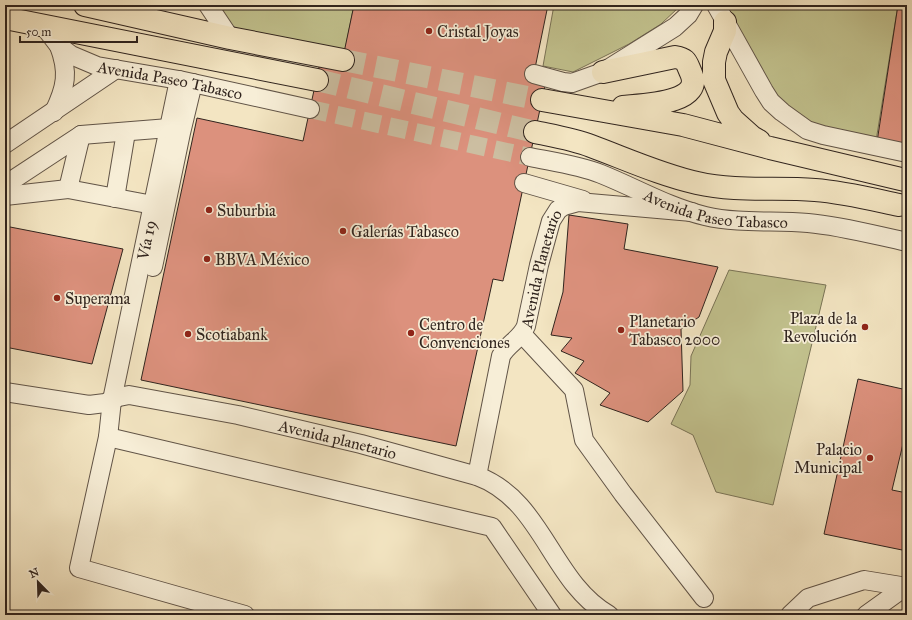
<svg xmlns="http://www.w3.org/2000/svg" width="912" height="620" font-family="'IM FELL Great Primer',serif">
  <style>
    .green { fill: #c2c28e; stroke: #797356 }
    .building { fill: #dc917d; stroke: #30241e }
    .lines { fill: none; stroke-linecap: round; stroke-linejoin: round }
    .minor-tunnel { stroke: #ccbea1; stroke-width: 18; stroke-dasharray: 18 9; stroke-linecap: butt }
    .major-tunnel { stroke: #ccbea1; stroke-width: 22; stroke-dasharray: 22 11; stroke-linecap: butt }
    .minor-casing { stroke: #615447; stroke-width: 20 }
    .major-casing { stroke: #30241e; stroke-width: 24 }
    .minor { stroke: #f7eed7; stroke-width: 18 }
    .major { stroke: #f3e5c2; stroke-width: 22 }
    .poi-dot { fill: #8f2418; stroke: #f7eed7; stroke-width: 1.5 }
    .labels { text-anchor: middle; stroke-width: 3.5; stroke-linejoin: round; paint-order: stroke }
    .poi-label { font-size: 16px; fill: #30241e; stroke: #f7eed7; text-anchor: start }
    .street-label { font-size: 16px; fill: #30241e; stroke: #f7eed7 }
  </style>
  <rect width="100%" height="100%" fill="#f3e5c2"/>
  <filter id="stains"><feTurbulence type="fractalNoise" baseFrequency=".005" numOctaves="4"/><feColorMatrix values="0 0 0 0 .2 0 0 0 0 .09 0 0 0 0 .02 0 0 0 .5 -.17"/></filter>
  <radialGradient id="worn" r=".72"><stop offset=".6" stop-color="#630" stop-opacity="0"/><stop offset="1" stop-color="#630" stop-opacity=".3"/></radialGradient>
  <path class="green" d="M208,5H354L343,60L230,38Z
    M554,5H678V8L661,24L629,44L573,72L543,66Z
    M719,5H898L875,147L794,121Z
    M729,270L826,285L773,505L716,492L693,435L671,424L690,385L691,356Z"/>
  <path class="building" d="M354,5H548L533,78L546,81L542,100L503,281L493,279L456,446L141,380L197,118L303,141L321,58L342,62Z
    M898,5H907V148L877,142Z
    M569,215L628,224L624,249L718,267L699,317L681,329L683,391L648,422L600,405L610,393L575,373L584,361L561,351L572,338L551,335L563,292Z
    M5,226L123,249L92,364L5,347Z
    M858,379L907,390V427L892,490L907,493V551L824,534Z"/>
  <g class="lines">
    <path class="minor-tunnel" d="M310,109L530,157"/>
    <path class="major-tunnel" d="M343,60L542,100
      M317,80L535,132"/>
    <g class="minor-casing">
      <g id="minor">
        <path d="M208,5L230,38"/>
        <path d="M716,5L764,91L771,102L782,112L807,130L823,135L907,153"/>
        <path id="s1" d="M43,25L59,46L71,55L97,66L179,80L310,109"/>
        <path d="M534,74L563,82L572,83L603,72L675,27L688,15L694,5"/>
        <path d="M179,80L112,400L108,437L79,568L245,615"/>
        <path d="M54,112C66,87 69,72 59,46"/>
        <path d="M81,135L68,189L153,205"/>
        <path d="M5,144L116,69"/>
        <path id="s2" d="M530,157C554,162 578,165 601,174C636,188 668,207 705,216C739,224 774,220 808,223C842,226 874,235 907,242"/>
        <path d="M524,183L583,200"/>
        <path d="M5,185L81,135L169,128"/>
        <path d="M5,196L68,189"/>
        <path d="M115,198L126,132"/>
        <path d="M153,267L181,133L193,83"/>
        <path d="M522,334L574,390L584,440L623,494L704,598"/>
        <path id="s3" d="M5,392L89,405L105,403L119,397L129,395L238,415L361,444L477,476C543,500 551,582 609,615"/>
        <path d="M108,437L492,527L552,615"/>
        <path id="s4" d="M477,476L501,356C507,344 521,339 526,326L539,265L551,221L558,210L562,207L567,205L578,202L692,212"/>
        <path d="M790,615L808,598L864,580L907,587"/>
        <path d="M866,615L905,587"/>
      </g>
    </g>
    <g class="major-casing">
      <path id="major" d="M85,5L230,38L343,60
        M5,18L317,80
        M725,22V31L716,52L714,62V80L728,113L733,120L752,137L759,141
        M603,72L675,57C687,59 686,62 691,73C705,104 641,105 623,107
        M542,100L683,125L770,148L905,180
        M535,132C554,136 573,139 591,146C626,159 661,175 697,183C736,192 776,187 815,190C843,192 871,199 899,205"/>
    </g>
    <use href="#minor" class="minor"/>
    <use href="#major" class="major"/>
  </g>
  <g class="poi-dot">
    <circle cx="429" cy="31" r="4"/>
    <circle cx="209" cy="210" r="4"/>
    <circle cx="343" cy="231" r="4"/>
    <circle cx="207" cy="259" r="4"/>
    <circle cx="57" cy="298" r="4"/>
    <circle cx="865" cy="327" r="4"/>
    <circle cx="621" cy="330" r="4"/>
    <circle cx="411" cy="333" r="4"/>
    <circle cx="188" cy="334" r="4"/>
    <circle cx="870" cy="458" r="4"/>
  </g>
  <g class="labels">
    <g class="poi-label">
      <text x="437" y="37">Cristal Joyas</text>
      <text x="217" y="216">Suburbia</text>
      <text x="351" y="237">Galerías Tabasco</text>
      <text x="215" y="265">BBVA México</text>
      <text x="65" y="304">Superama</text>
      <text x="857" y="324" text-anchor="end">Plaza de la<tspan x="857" dy="18">Revolución</tspan></text>
      <text x="629" y="327">Planetario<tspan x="629" dy="18">Tabasco 2000</tspan></text>
      <text x="419" y="330">Centro de<tspan x="419" dy="18">Convenciones</tspan></text>
      <text x="196" y="340">Scotiabank</text>
      <text x="862" y="455" text-anchor="end">Palacio<tspan x="862" dy="18">Municipal</tspan></text>
    </g>
    <g class="street-label">
      <text dy="6" stroke="none"><textPath href="#s1" startOffset="144">Avenida Paseo Tabasco</textPath></text>
      <text dy="6" stroke="none"><textPath href="#s2" startOffset="195">Avenida Paseo Tabasco</textPath></text>
      <text transform="translate(146 240) rotate(-78)" y="6">Vía 19</text>
      <text dy="6" stroke="none"><textPath href="#s4" startOffset="221">Avenida Planetario</textPath></text>
      <text dy="6" stroke="none"><textPath href="#s3" startOffset="340">Avenida planetario</textPath></text>
    </g>
  </g>
  <rect width="912" height="620" fill="none" stroke="#f3e5c2" stroke-width="20"/>
  <rect x="6" y="6" width="900" height="608" fill="none" stroke="#30241e" stroke-width="2"/>
  <rect x="10" y="10" width="892" height="600" fill="none" stroke="#30241e"/>
  <g transform="translate(38 582) rotate(337)" stroke="#f7eed7" stroke-width="3" paint-order="stroke">
  <path d="M0-3L7 15L0 10L-7 15Z" fill="#30241e"/>
  <text y="-6" font-size="11" font-weight="bold" text-anchor="middle" fill="#30241e">N</text>
  </g>
  <path d="M20 36v6h117v-6" fill="none" stroke="#30241e" stroke-width="2"/>
  <text x="26" y="36" font-size="12" fill="#30241e" stroke="#f7eed7" stroke-width="3" paint-order="stroke">50 m</text>
  <rect width="100%" height="100%" filter="url(#stains)"/>
  <rect width="100%" height="100%" fill="url(#worn)"/>
</svg>
